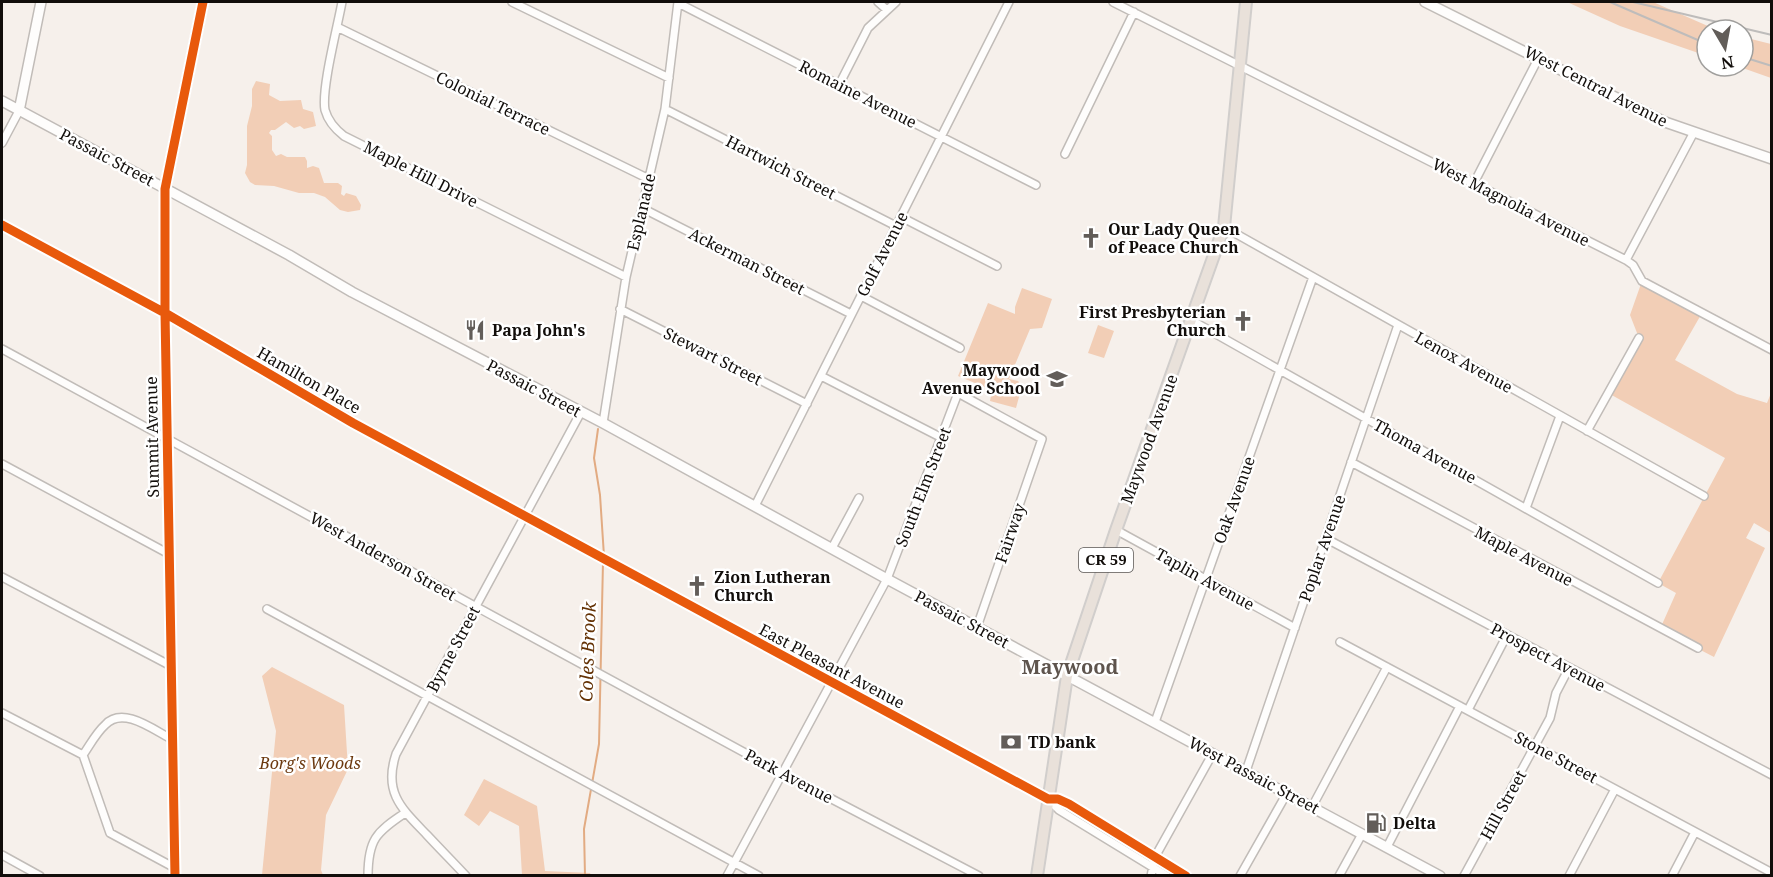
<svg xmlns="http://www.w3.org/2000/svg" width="1773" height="877" font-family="'Noto Serif',serif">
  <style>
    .green { fill: #f2ceb6 }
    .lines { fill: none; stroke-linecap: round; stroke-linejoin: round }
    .stream { stroke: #e2ab82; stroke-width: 2 }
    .street-casing { stroke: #c1bcb8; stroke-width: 10 }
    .secondary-casing { stroke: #c1bcb8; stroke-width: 12 }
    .primary-casing { stroke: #d1cecc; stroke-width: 14 }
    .street { stroke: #fefdfc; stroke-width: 7 }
    .secondary { stroke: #fefdfc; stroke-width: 9 }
    .primary { stroke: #e9e1da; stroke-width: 10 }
    .rail { stroke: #bebcbb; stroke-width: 2 }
    .cycleway-casing { stroke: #fff; stroke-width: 13 }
    .cycleway { stroke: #e8590c; stroke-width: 9 }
    .labels { text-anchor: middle; stroke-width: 5; stroke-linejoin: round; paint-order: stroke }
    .shield { fill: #fff; stroke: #595654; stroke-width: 1.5 }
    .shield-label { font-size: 15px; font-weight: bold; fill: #120e0b }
    .street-label { font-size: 16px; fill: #120e0b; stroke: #fff }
    .poi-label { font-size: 16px; font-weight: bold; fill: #120e0b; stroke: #fff; text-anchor: start }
    .park-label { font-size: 16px; font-style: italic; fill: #6c390f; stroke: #fff }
    .water-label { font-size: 18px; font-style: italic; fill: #643205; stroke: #fff }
    .quarter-label { font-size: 20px; font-weight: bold; fill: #5e544d; stroke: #fff }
  </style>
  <rect width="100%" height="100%" fill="#f6f0eb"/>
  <path class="green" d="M1567,2H1653L1717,30H1707V56L1620,26Z
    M1743,37L1771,44V78L1737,66H1743Z
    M256,81L270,84L269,95L280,101L301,100L303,109L313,112L316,126L304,129L300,126L294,128L286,122L275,130H271L269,133L272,136V150L276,156L281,154L287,157H305L307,161V168L313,166L319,168L324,183H338L342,186L341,194L344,196L346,193L356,196L361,205L360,210L348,212L340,210L325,197L314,193H299L274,186L255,185L250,182L245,173L247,165V126L252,106V89Z
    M1642,281L1702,313L1675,360L1737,394L1767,403L1771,393V533L1754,523L1746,538L1765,548L1714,657L1660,629L1676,593L1658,583L1725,458L1608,393L1639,338L1630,315Z
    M1022,288L1052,299L1042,328L1030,329L1009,379L1018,381L1022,386L1016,408L990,401L992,390L958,376L988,303L1015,314V307Z
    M1098,325L1114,331L1104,358L1088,353Z
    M272,667L344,705L348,769L326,815L321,870L323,875H262L276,731L262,676Z
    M484,779L537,806L545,871L590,873L591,875H522L519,826L490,811L479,826L464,815Z"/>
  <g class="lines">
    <path class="stream" d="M598,429L594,458L600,495L604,556
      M585,876L584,829L599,744L603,562"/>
    <g class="street-casing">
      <path id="street" d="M342,2C338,25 321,89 325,110C328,121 335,129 344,136L626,277
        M512,2L669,78
        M878,2L887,10
        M1113,2L1626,260L1633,265L1642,281L1772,350
        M678,3L1036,185
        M337,27L649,179
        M839,85L868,28L896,2
        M665,109L896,226
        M2,143L19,111
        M1065,154L1134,12
        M1474,183L1539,57
        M165,189V313L175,876
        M642,208L851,314
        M901,217L997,266
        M2,225L165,313L353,423L1048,799H1058L1069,804L1186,876
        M1224,227L1704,496
        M1626,260L1694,132
        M861,296L960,348
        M620,309L807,404
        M1191,320L1658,583
        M2,349L782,773L979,876
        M821,376L942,438
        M603,423L626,277L665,109L678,2
        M1587,431L1639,338
        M1351,462L1698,648
        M2,464L169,554
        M755,506L1009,2
        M1526,508L1560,416
        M1116,530L1295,628
        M1325,538L1772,775
        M832,548L859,498
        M2,577L171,666
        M267,609L759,876
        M1340,642L1772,873
        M1468,710L1507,635
        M2,713L83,755
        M1155,722L1313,277
        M83,755L110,833L175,868
        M83,755C90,745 96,733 105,725C123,705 155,731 173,740
        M1246,771L1398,325
        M1048,799L1059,810L1167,876
        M1312,807L1387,667
        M1387,847L1460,706
        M2,855L40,876
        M368,876C368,840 376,832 405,813
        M466,876C453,862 440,849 427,835C402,809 383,793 396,754L581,412
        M727,876L887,579L958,393L1042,439L977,627
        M1151,876L1155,857L1213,753
        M1240,876L1287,793
        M1339,876L1362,834
        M1464,876L1550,718L1556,693L1569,668
        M1569,876L1615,789
        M1672,876L1695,832"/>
    </g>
    <g class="secondary-casing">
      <path id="secondary" d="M1425,2L1665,122L1772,159
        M2,101L289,255L352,292L603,423L887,579L1440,876
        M19,111L41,2
        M165,189L203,2"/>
    </g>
    <g class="primary-casing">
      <path id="primary" d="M1037,876L1067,676L1116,530L1224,227L1246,2"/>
    </g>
    <use href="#street" class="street"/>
    <use href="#secondary" class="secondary"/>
    <use href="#primary" class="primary"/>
    <path class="rail" d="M1610,2L1707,44
      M1633,2L1772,35
      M1743,57L1772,66"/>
    <g class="cycleway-casing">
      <path id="cycleway" d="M2,225L165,313L353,423L1048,799H1058L1069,804L1186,876
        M175,876L165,313V189L203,2"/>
    </g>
    <use href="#cycleway" class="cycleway"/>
  </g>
  <defs>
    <g id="church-bare" transform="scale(1.62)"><path d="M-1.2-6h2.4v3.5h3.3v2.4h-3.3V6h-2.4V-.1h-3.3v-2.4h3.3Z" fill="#625d59" stroke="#fff" stroke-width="2.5" paint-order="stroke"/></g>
    <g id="restaurant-bare" transform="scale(1.62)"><path d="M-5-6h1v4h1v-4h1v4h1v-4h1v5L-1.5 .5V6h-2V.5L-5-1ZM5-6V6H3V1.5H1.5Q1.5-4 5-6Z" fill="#625d59" stroke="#fff" stroke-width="2.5" paint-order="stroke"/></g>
    <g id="school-bare" transform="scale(1.62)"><path d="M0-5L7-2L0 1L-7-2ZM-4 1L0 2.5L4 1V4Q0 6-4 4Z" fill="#625d59" stroke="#fff" stroke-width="2.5" paint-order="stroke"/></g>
    <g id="bank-bare" transform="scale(1.62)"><path d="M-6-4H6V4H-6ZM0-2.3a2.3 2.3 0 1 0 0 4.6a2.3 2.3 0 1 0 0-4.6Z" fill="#625d59" stroke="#fff" stroke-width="2.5" paint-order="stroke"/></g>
    <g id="fuel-bare" transform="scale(1.62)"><path d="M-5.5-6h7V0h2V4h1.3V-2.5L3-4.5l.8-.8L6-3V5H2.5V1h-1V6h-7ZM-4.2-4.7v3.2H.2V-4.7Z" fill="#625d59" stroke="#fff" stroke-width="2.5" paint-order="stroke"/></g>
  </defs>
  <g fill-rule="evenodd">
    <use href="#church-bare" x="1091" y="238"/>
    <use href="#church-bare" x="1243" y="321"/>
    <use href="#restaurant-bare" x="475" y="330"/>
    <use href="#school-bare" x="1057" y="379"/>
    <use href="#church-bare" x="697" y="586"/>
    <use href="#bank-bare" x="1011" y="742"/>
    <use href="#fuel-bare" x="1376" y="823"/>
  </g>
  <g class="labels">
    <rect class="shield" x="1079" y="548" width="54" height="24" rx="4.5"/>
    <g class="shield-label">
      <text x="1106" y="565">CR 59</text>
    </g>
    <g class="street-label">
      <text transform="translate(1596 86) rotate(27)" y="6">West Central Avenue</text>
      <text transform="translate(858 94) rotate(27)" y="6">Romaine Avenue</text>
      <text transform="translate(493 103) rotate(26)" y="6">Colonial Terrace</text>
      <text transform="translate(107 157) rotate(28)" y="6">Passaic Street</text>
      <text transform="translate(781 167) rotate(27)" y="6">Hartwich Street</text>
      <text transform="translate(421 174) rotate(27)" y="6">Maple Hill Drive</text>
      <text transform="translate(1511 202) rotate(27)" y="6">West Magnolia Avenue</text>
      <text transform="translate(641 212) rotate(-77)" y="6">Esplanade</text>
      <text transform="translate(882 254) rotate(-63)" y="6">Golf Avenue</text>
      <text transform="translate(747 261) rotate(27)" y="6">Ackerman Street</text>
      <text transform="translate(713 356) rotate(27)" y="6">Stewart Street</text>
      <text transform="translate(1464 362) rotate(29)" y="6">Lenox Avenue</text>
      <text transform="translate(309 380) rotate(30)" y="6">Hamilton Place</text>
      <text transform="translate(534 388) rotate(28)" y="6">Passaic Street</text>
      <text transform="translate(152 437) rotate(-91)" y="6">Summit Avenue</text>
      <text transform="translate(1149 439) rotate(-70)" y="6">Maywood Avenue</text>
      <text transform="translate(1425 451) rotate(29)" y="6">Thoma Avenue</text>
      <text transform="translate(923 487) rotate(-69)" y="6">South Elm Street</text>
      <text transform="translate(1234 500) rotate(-70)" y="6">Oak Avenue</text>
      <text transform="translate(1010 533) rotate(-71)" y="6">Fairway</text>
      <text transform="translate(1322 548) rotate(-71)" y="6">Poplar Avenue</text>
      <text transform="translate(383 556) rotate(29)" y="6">West Anderson Street</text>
      <text transform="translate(1524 556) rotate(28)" y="6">Maple Avenue</text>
      <text transform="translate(1205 579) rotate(29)" y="6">Taplin Avenue</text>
      <text transform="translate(962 619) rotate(28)" y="6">Passaic Street</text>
      <text transform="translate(453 649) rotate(-62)" y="6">Byrne Street</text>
      <text transform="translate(1548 657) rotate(28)" y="6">Prospect Avenue</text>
      <text transform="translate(832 666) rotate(28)" y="6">East Pleasant Avenue</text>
      <text transform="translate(1556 757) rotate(28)" y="6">Stone Street</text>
      <text transform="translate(1254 775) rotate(28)" y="6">West Passaic Street</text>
      <text transform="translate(789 776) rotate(28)" y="6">Park Avenue</text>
      <text transform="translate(1503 805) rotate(-61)" y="6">Hill Street</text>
    </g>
    <g class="poi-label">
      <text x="1108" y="235">Our Lady Queen<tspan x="1108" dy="18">of Peace Church</tspan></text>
      <text x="1226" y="318" text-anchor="end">First Presbyterian<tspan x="1226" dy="18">Church</tspan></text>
      <text x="492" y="336">Papa John's</text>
      <text x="1040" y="376" text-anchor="end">Maywood<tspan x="1040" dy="18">Avenue School</tspan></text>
      <text x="714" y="583">Zion Lutheran<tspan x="714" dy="18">Church</tspan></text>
      <text x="1028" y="748">TD bank</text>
      <text x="1393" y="829">Delta</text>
    </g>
    <g class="park-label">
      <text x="310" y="769">Borg's Woods</text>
    </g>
    <g class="water-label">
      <text transform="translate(588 652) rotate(-88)" y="6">Coles Brook</text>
    </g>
    <g class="quarter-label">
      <text x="1070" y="674">Maywood</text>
    </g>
  </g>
  <rect width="1773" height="877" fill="none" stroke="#120e0b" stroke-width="6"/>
  <g transform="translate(1725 48) rotate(170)"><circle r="28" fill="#ffffff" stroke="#a09f9d" stroke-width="1.5"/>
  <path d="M0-4.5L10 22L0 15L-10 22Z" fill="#625d59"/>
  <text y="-9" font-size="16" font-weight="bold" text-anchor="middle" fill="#120e0b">N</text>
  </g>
</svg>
